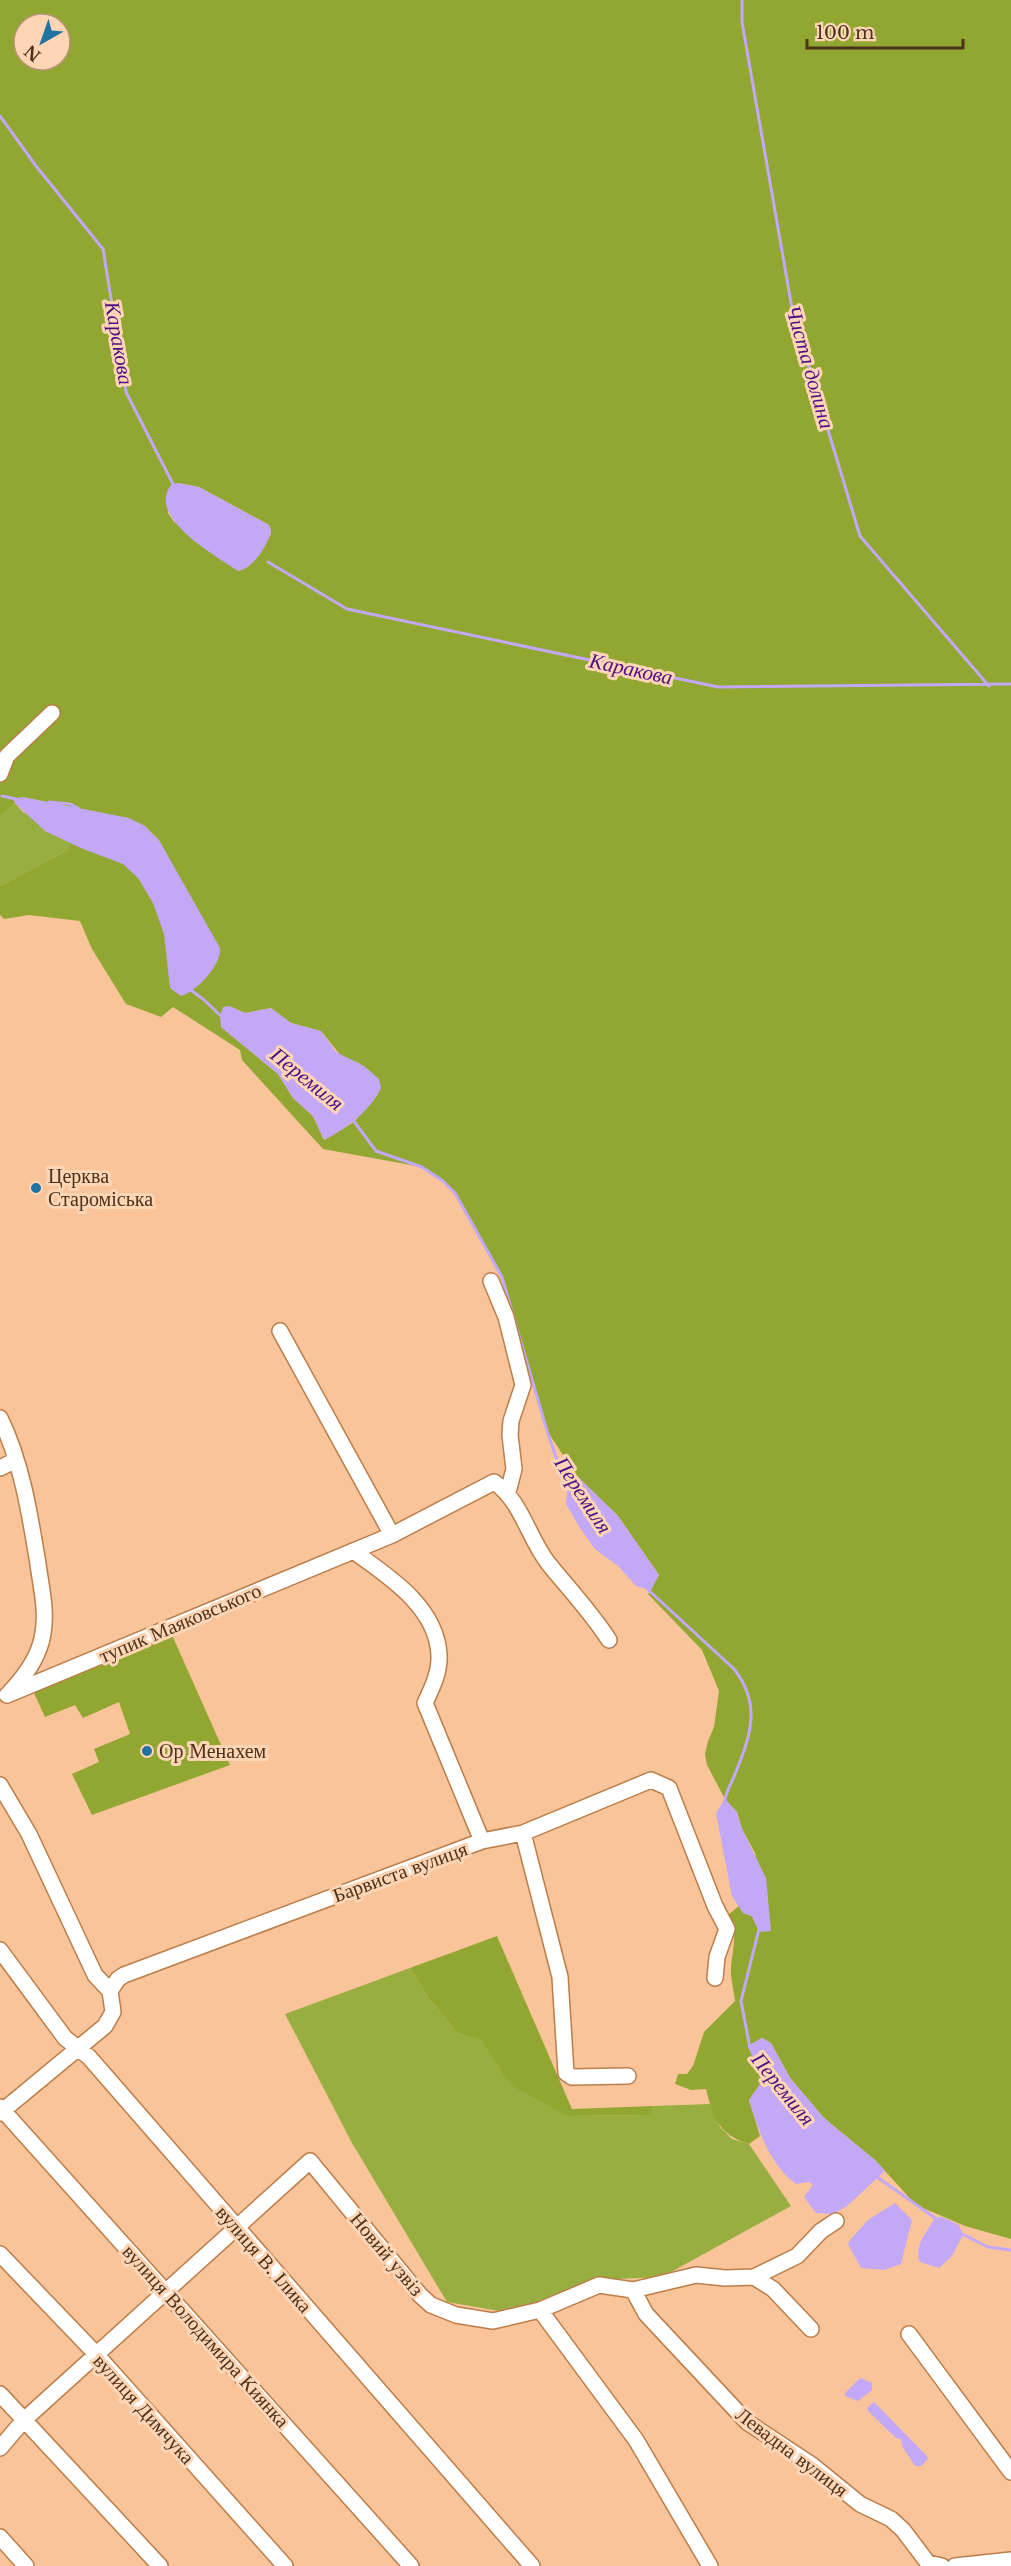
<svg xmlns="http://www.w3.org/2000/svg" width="1011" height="2566" font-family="'Libre Baskerville',serif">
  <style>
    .green { fill: #99ae40 }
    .forest { fill: #91a731; fill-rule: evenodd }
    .water { fill: #c3a8f7 }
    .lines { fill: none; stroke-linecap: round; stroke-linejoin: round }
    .stream { stroke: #c3a8f7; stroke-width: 3 }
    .minor-casing { stroke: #bc7d48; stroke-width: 18 }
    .minor { stroke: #fff; stroke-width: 15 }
    .poi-dot { fill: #2074a4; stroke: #fed5b5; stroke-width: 2 }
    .labels { text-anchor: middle; stroke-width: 6; stroke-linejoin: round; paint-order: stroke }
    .poi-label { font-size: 20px; fill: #4c311b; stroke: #fed5b5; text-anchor: start }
    .street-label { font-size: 20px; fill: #4c311b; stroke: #fed5b5 }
    .water-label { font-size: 21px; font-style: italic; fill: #4a0f84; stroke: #fed5b5 }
  </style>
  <rect width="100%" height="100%" fill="#fac49a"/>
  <path class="green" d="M0,799L16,804L22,811L71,842L67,850L0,886Z
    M410,1968L427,1996L457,2033L481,2038L501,2072L568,2116L650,2115L653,2106L710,2104L720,2127L732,2139L749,2144L791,2206L662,2277L595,2280L541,2302L499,2311L447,2302L352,2143L285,2014Z"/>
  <path class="forest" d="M0,0H1011V2239L965,2226L916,2205L875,2160L824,2118L790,2078L771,2043L762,2038L748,2046L763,2080L749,2100L760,2136L749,2144C719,2135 713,2118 706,2089L691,2090L675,2084L678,2074H687L693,2066L704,2032L735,2001C734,1990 730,1977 731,1967C733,1945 738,1937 728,1915L739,1906L743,1913L752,1916L759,1931L770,1930L755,1853L742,1829L737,1812L725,1799L707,1765L705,1754L708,1741L714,1727L719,1691L702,1650L648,1594L659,1575L618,1516L577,1476L547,1431L502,1277L455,1193L443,1181L422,1167L323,1149L242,1060L240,1050L173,1007L161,1017L126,1004L92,949L80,921L29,915L4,919L0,915V886L67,850L86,810L22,797L0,815ZM24,24H60V60H24ZM178,483L199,487L269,525L271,534L258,556L174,522L168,513ZM229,1006L245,1013L271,1008L291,1023L321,1031L341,1056L359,1063L378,1094L354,1122L324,1140L313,1116L293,1098L278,1074L221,1027Z
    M172,1635L230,1765L92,1815L72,1774L99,1762L94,1749L130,1734L119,1702L83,1718L75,1705L45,1717L33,1691Z
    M497,1936L572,2109L653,2106L651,2115L568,2116L514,2087L501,2072L481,2039L457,2033L427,1996L410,1968Z"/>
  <path class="water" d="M178,483L199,487L269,525L271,530C269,544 253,569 238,571C216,556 144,516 172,484Z
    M22,797L129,818L145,826L159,840L220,948C222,964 197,992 181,996L170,988L164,934L153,903L138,878L123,864L83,849L45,831L16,804L13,799Z
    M229,1006L245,1013L271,1008L291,1023L321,1031L336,1052L364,1066L379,1079L381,1088C370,1111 346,1129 324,1140L313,1116L293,1098L278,1074L221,1027L220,1016L223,1007Z
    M577,1476L618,1516L659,1575L651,1590L636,1586L618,1566L595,1549L580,1528L566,1504L568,1483Z
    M725,1799L737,1812L742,1829L766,1878L771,1931L759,1932L752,1916L743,1913L732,1896L716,1813Z
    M762,2038L771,2043L790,2078L824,2118L875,2160L885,2171L846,2207L832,2214L816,2213L804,2197L813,2185L809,2182L796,2184C770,2165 758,2130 749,2100L763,2080L748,2046Z
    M895,2203L912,2220L901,2264L884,2270L861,2268L848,2244L850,2240L868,2220Z
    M942,2217L959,2225L963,2235L952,2256L939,2268L920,2262C913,2246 927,2232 935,2218Z
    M860,2378L872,2383V2390L858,2401L845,2396V2393Z
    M874,2402L927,2456L928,2459L921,2466H915L902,2446L901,2439L896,2438L868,2411L867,2408Z"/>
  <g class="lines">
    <path class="stream" d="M742,0V22L793,314L860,536L989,686
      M0,116L36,166L103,249L126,392L174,486
      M268,562L347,609L718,687L1011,684
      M2,796L16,799
      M49,802L70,804L78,808
      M188,988L203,999L222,1017
      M353,1120L376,1151L422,1167L443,1181L455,1193L502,1277L547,1431L557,1460L572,1482
      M644,1586L733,1668C764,1705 749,1740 733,1779C729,1787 724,1797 724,1806
      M750,2048L741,2001L759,1929
      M877,2177L938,2220
      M962,2234L988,2247L1011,2250"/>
    <g class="minor-casing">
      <path id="minor" d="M0,774L7,756L52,713
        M491,1281L506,1317L523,1385L511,1421L510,1435L514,1469L508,1492
        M280,1331L392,1535
        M0,1418C22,1463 30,1515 38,1564C41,1587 47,1610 43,1633C40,1656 26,1675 10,1692
        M0,1468L16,1460
        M353,1551C388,1576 437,1607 439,1655C440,1672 432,1688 425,1703L482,1841
        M7,1695L392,1535L494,1482C521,1500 528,1537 548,1563C569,1589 591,1612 609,1640
        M0,1785L29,1834L95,1975L110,1991
        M523,1833L560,1977L566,2073L572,2077L628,2076
        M0,1950L65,2038L89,2057L532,2566
        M0,2107L411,2566
        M0,2113L105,2026L113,2012L110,1991L118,1979L124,1975L482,1841L523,1833L651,1780L669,1788L715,1906L727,1929L717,1957L715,1978
        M0,2254L96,2354L285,2566
        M754,2277L797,2256L821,2231L836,2221
        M633,2290L646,2314L747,2422L812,2465L860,2504L891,2519L903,2530L928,2563L942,2566
        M540,2310L636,2440L710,2566
        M909,2334L1011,2472
        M0,2394L160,2566
        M0,2448L24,2420L310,2161L420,2295L431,2305L456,2315L493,2321L540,2310L599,2285L633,2290L696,2275L725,2278L754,2277L773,2289L811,2329
        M0,2537L26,2566
        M955,2566L1011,2560"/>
    </g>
    <use href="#minor" class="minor"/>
  </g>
  <g class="poi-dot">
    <circle cx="36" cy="1188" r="6"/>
    <circle cx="147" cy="1751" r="6"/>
  </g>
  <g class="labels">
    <g class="poi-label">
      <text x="48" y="1183">Церква<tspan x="48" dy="23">Староміська</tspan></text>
      <text x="159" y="1758">Ор Менахем</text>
    </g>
    <g class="street-label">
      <text transform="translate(180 1623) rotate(-23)" y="7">тупик Маяковського</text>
      <text transform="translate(400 1872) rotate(-20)" y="7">Барвиста вулиця</text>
      <text transform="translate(387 2254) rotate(50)" y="7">Новий узвіз</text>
      <text transform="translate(264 2259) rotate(49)" y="7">вулиця В. Ілика</text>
      <text transform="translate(206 2336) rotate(48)" y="7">вулиця Володимира Киянка</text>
      <text transform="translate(144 2409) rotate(48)" y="7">вулиця Димчука</text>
      <text transform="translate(792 2452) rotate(37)" y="7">Левадна вулиця</text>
    </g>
    <g class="water-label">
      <text transform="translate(119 343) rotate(80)" y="7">Каракова</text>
      <text transform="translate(810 367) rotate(74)" y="7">Чиста долина</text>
      <text transform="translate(631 669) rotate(12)" y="7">Каракова</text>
      <text transform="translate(307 1079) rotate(39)" y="7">Перемиля</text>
      <text transform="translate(583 1495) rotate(57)" y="7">Перемиля</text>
      <text transform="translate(783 2089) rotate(51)" y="7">Перемиля</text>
    </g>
  </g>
  <g transform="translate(42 42) rotate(220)"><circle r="28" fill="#fed5b5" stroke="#b79377" stroke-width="1.5"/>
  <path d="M0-4.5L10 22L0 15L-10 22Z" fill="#2074a4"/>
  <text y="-9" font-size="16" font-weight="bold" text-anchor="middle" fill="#4c311b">N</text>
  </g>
  <path d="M807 39v9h156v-9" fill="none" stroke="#4c311b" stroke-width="3"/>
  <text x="816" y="39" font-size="18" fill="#4c311b" stroke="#fed5b5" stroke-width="4.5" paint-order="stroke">100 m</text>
</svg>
